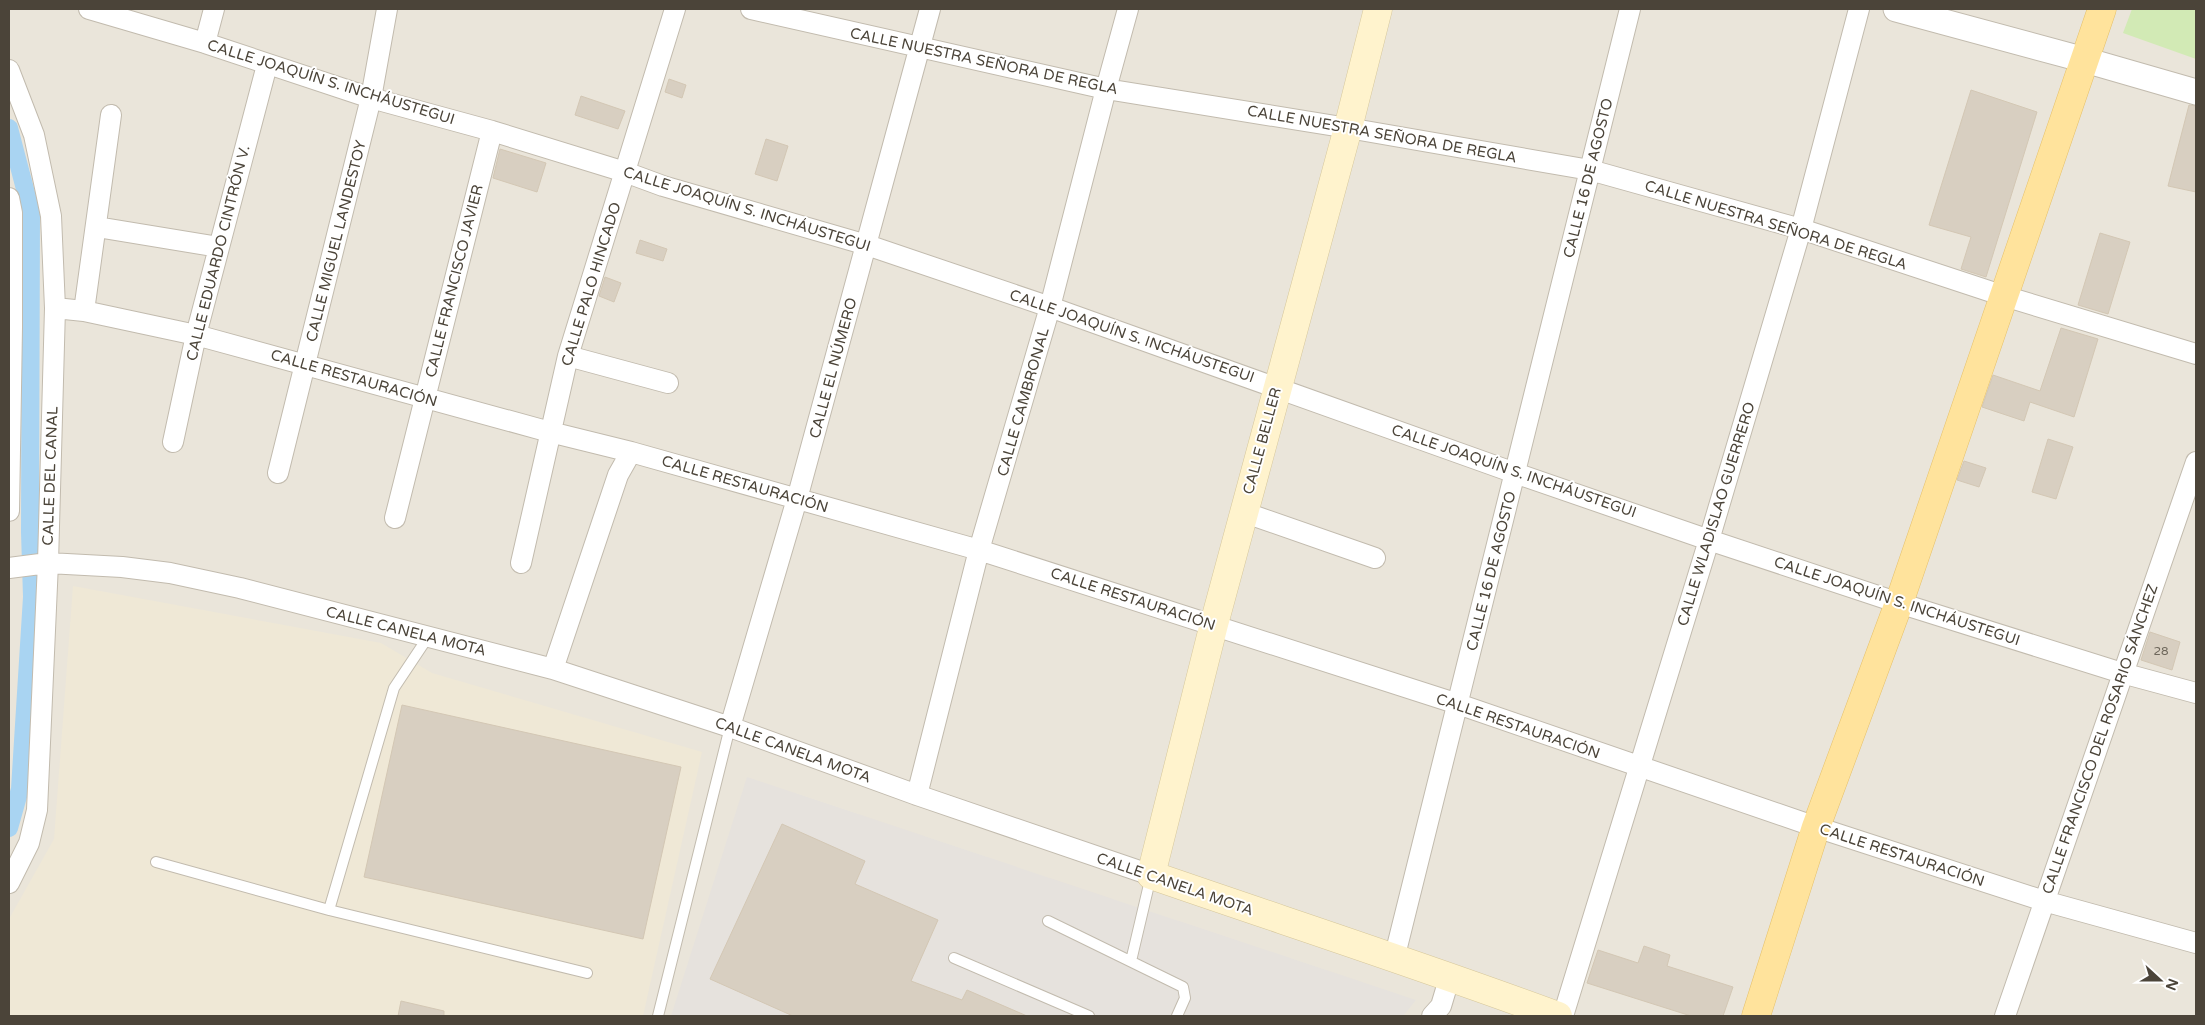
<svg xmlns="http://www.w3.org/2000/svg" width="2205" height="1025" font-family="'Varela Round',sans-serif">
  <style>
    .residential { fill: #eae5da }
    .industrial { fill: #e6e2dd }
    .education { fill: #efe8d6 }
    .green { fill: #d2eab5 }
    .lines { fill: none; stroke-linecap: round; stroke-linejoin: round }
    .canal { stroke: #a9d4f2; stroke-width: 18 }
    .building { fill: #d8cfc1; stroke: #d3c7b4 }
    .service-casing { stroke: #c2bbae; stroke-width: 12 }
    .minor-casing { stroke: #c2bbae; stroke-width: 22 }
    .tertiary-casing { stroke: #c2bbae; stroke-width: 27 }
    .secondary-casing { stroke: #d6c79b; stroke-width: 29 }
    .primary-casing { stroke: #e6c16a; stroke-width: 29 }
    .service { stroke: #fff; stroke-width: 10 }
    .minor { stroke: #fff; stroke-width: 20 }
    .tertiary { stroke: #fff; stroke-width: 25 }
    .secondary { stroke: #fff3cd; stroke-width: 28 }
    .primary { stroke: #ffe39c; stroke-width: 28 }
    .labels { text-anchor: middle; stroke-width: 4; stroke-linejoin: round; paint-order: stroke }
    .number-label { font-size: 12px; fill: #6e675b }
    .street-label { font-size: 15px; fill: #4b4439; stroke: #fff }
  </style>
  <rect width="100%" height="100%" fill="#f6f3ec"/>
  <path class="residential" d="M9,9H2196V1016H9Z"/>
  <path class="industrial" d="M747,777L1416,1000L1403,1016H671Z"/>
  <path class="education" d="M73,586L381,643L432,673L702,752L643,1016H9V919L54,839Z"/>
  <path class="green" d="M2132,9H2196V59L2123,33Z"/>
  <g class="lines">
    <path class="canal" d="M9,128L31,212L30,532L32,597L20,789L9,828"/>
  </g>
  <path class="building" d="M669,79L686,85L682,98L665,92Z
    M1971,90L2037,112L1986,277L1961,269L1971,237L1929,225Z
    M581,96L625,111L618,129L575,115Z
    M2189,105L2196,106V192L2168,186Z
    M766,139L788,146L777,181L755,174Z
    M500,149L546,163L537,192L493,178Z
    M2100,233L2130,242L2108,314L2078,305Z
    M640,240L667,249L663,261L636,253Z
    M605,277L621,283L614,302L599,296Z
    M2061,328L2098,339L2074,417L2030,402L2024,421L1982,407L1993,375L2040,391Z
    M2048,439L2073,447L2056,499L2032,492Z
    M1964,461L1986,468L1979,487L1957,480Z
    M2150,632L2180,642L2172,670L2141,660Z
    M402,705L681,767L643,939L364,877Z
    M782,824L865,861L855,884L938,920L911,981L962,1000L967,990L1027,1016H793L710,979Z
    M1644,946L1670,955L1667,966L1733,987L1723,1016H1691L1587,983L1598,950L1638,963Z
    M401,1001L444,1011V1016H398Z"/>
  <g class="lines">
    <g class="service-casing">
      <path id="service" d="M156,862L329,910L587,973
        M329,910L394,688L428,637
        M1048,921L1183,987L1185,998L1177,1016
        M954,958L1089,1016
        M1131,961L1151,876
        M658,1016L730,727"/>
    </g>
    <g class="minor-casing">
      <path id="minor" d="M89,9L205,43L371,98L492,131L625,172L663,186L867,245L1050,307L1515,473L1709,540L1899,603L2122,673L2196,693
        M751,9L1106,89L1348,128L1590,170L1801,229L2004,296L2196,354
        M205,43L214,9
        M9,70L34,135L51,216L55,308L48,563L37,810L29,843L9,883
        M9,198L12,213V327L9,511
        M97,227L219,247
        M55,308L84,311L196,335L550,432L631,452L979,550L1458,704L1816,827L2044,901L2196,943
        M84,311L111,115
        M568,356L668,383
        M173,442L196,335L267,65
        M278,473L371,98L387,9
        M1243,512L1375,558
        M395,518L492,131
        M521,563L568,356L675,9
        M9,568L48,563L122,567L170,573L240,588L553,669L730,727L917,795L1151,875
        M553,669L618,475L631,452
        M730,727L797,499L930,9
        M917,795L979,550L1050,307L1106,89L1128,9
        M1394,959L1630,9
        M1432,1016L1441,1006L1450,976
        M1563,1016L1709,540L1801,229L1859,9
        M2005,1016L2196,462"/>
    </g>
    <g class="tertiary-casing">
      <path id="tertiary" d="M1896,9L2085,60L2196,92"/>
    </g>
    <g class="secondary-casing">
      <path id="secondary" d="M1378,9L1348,128L1214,624L1151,875C1287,922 1423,966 1558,1016"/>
    </g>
    <g class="primary-casing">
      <path id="primary" d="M1756,1016L1816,827L1899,603L2102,9"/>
    </g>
    <use href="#service" class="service"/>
    <use href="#minor" class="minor"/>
    <use href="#tertiary" class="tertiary"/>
    <use href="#secondary" class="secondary"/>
    <use href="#primary" class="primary"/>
  </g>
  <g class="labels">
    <g class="number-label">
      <text x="2161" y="655">28</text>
    </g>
    <g class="street-label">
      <text transform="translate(984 61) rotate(12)" y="5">CALLE NUESTRA SEÑORA DE REGLA</text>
      <text transform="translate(331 82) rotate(17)" y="5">CALLE JOAQUÍN S. INCHÁUSTEGUI</text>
      <text transform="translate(1382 134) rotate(10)" y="5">CALLE NUESTRA SEÑORA DE REGLA</text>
      <text transform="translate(1588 178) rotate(-76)" y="5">CALLE 16 DE AGOSTO</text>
      <text transform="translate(747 209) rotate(17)" y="5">CALLE JOAQUÍN S. INCHÁUSTEGUI</text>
      <text transform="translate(1776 225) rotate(17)" y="5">CALLE NUESTRA SEÑORA DE REGLA</text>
      <text transform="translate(336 241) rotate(-76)" y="5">CALLE MIGUEL LANDESTOY</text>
      <text transform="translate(218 253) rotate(-76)" y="5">CALLE EDUARDO CINTRÓN V.</text>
      <text transform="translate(454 281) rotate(-76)" y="5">CALLE FRANCISCO JAVIER</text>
      <text transform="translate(591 284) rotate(-73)" y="5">CALLE PALO HINCADO</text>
      <text transform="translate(1132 336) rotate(19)" y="5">CALLE JOAQUÍN S. INCHÁUSTEGUI</text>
      <text transform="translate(833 368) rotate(-75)" y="5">CALLE EL NÚMERO</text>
      <text transform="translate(354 378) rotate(16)" y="5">CALLE RESTAURACIÓN</text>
      <text transform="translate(1023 402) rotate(-74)" y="5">CALLE CAMBRONAL</text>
      <text transform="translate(1262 441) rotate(-75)" y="5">CALLE BELLER</text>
      <text transform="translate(1514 471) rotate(19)" y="5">CALLE JOAQUÍN S. INCHÁUSTEGUI</text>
      <text transform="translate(50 476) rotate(-88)" y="5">CALLE DEL CANAL</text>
      <text transform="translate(745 484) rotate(16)" y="5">CALLE RESTAURACIÓN</text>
      <text transform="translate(1716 514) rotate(-73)" y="5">CALLE WLADISLAO GUERRERO</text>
      <text transform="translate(1491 571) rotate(-76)" y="5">CALLE 16 DE AGOSTO</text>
      <text transform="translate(1133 599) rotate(18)" y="5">CALLE RESTAURACIÓN</text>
      <text transform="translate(1897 601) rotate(18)" y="5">CALLE JOAQUÍN S. INCHÁUSTEGUI</text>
      <text transform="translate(406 631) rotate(14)" y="5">CALLE CANELA MOTA</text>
      <text transform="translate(1518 726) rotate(19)" y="5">CALLE RESTAURACIÓN</text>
      <text transform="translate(2100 739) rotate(-71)" y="5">CALLE FRANCISCO DEL ROSARIO SÁNCHEZ</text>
      <text transform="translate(793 750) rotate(20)" y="5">CALLE CANELA MOTA</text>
      <text transform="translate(1902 855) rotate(18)" y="5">CALLE RESTAURACIÓN</text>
      <text transform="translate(1175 884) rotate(19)" y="5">CALLE CANELA MOTA</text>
    </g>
  </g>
  <rect width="2205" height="1025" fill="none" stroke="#4b4439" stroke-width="20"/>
  <g transform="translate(2160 980) rotate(111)" stroke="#ffffff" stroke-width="4" paint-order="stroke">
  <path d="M0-4L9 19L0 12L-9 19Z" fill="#4b4439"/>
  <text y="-8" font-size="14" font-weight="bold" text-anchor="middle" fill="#4b4439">N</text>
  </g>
</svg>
